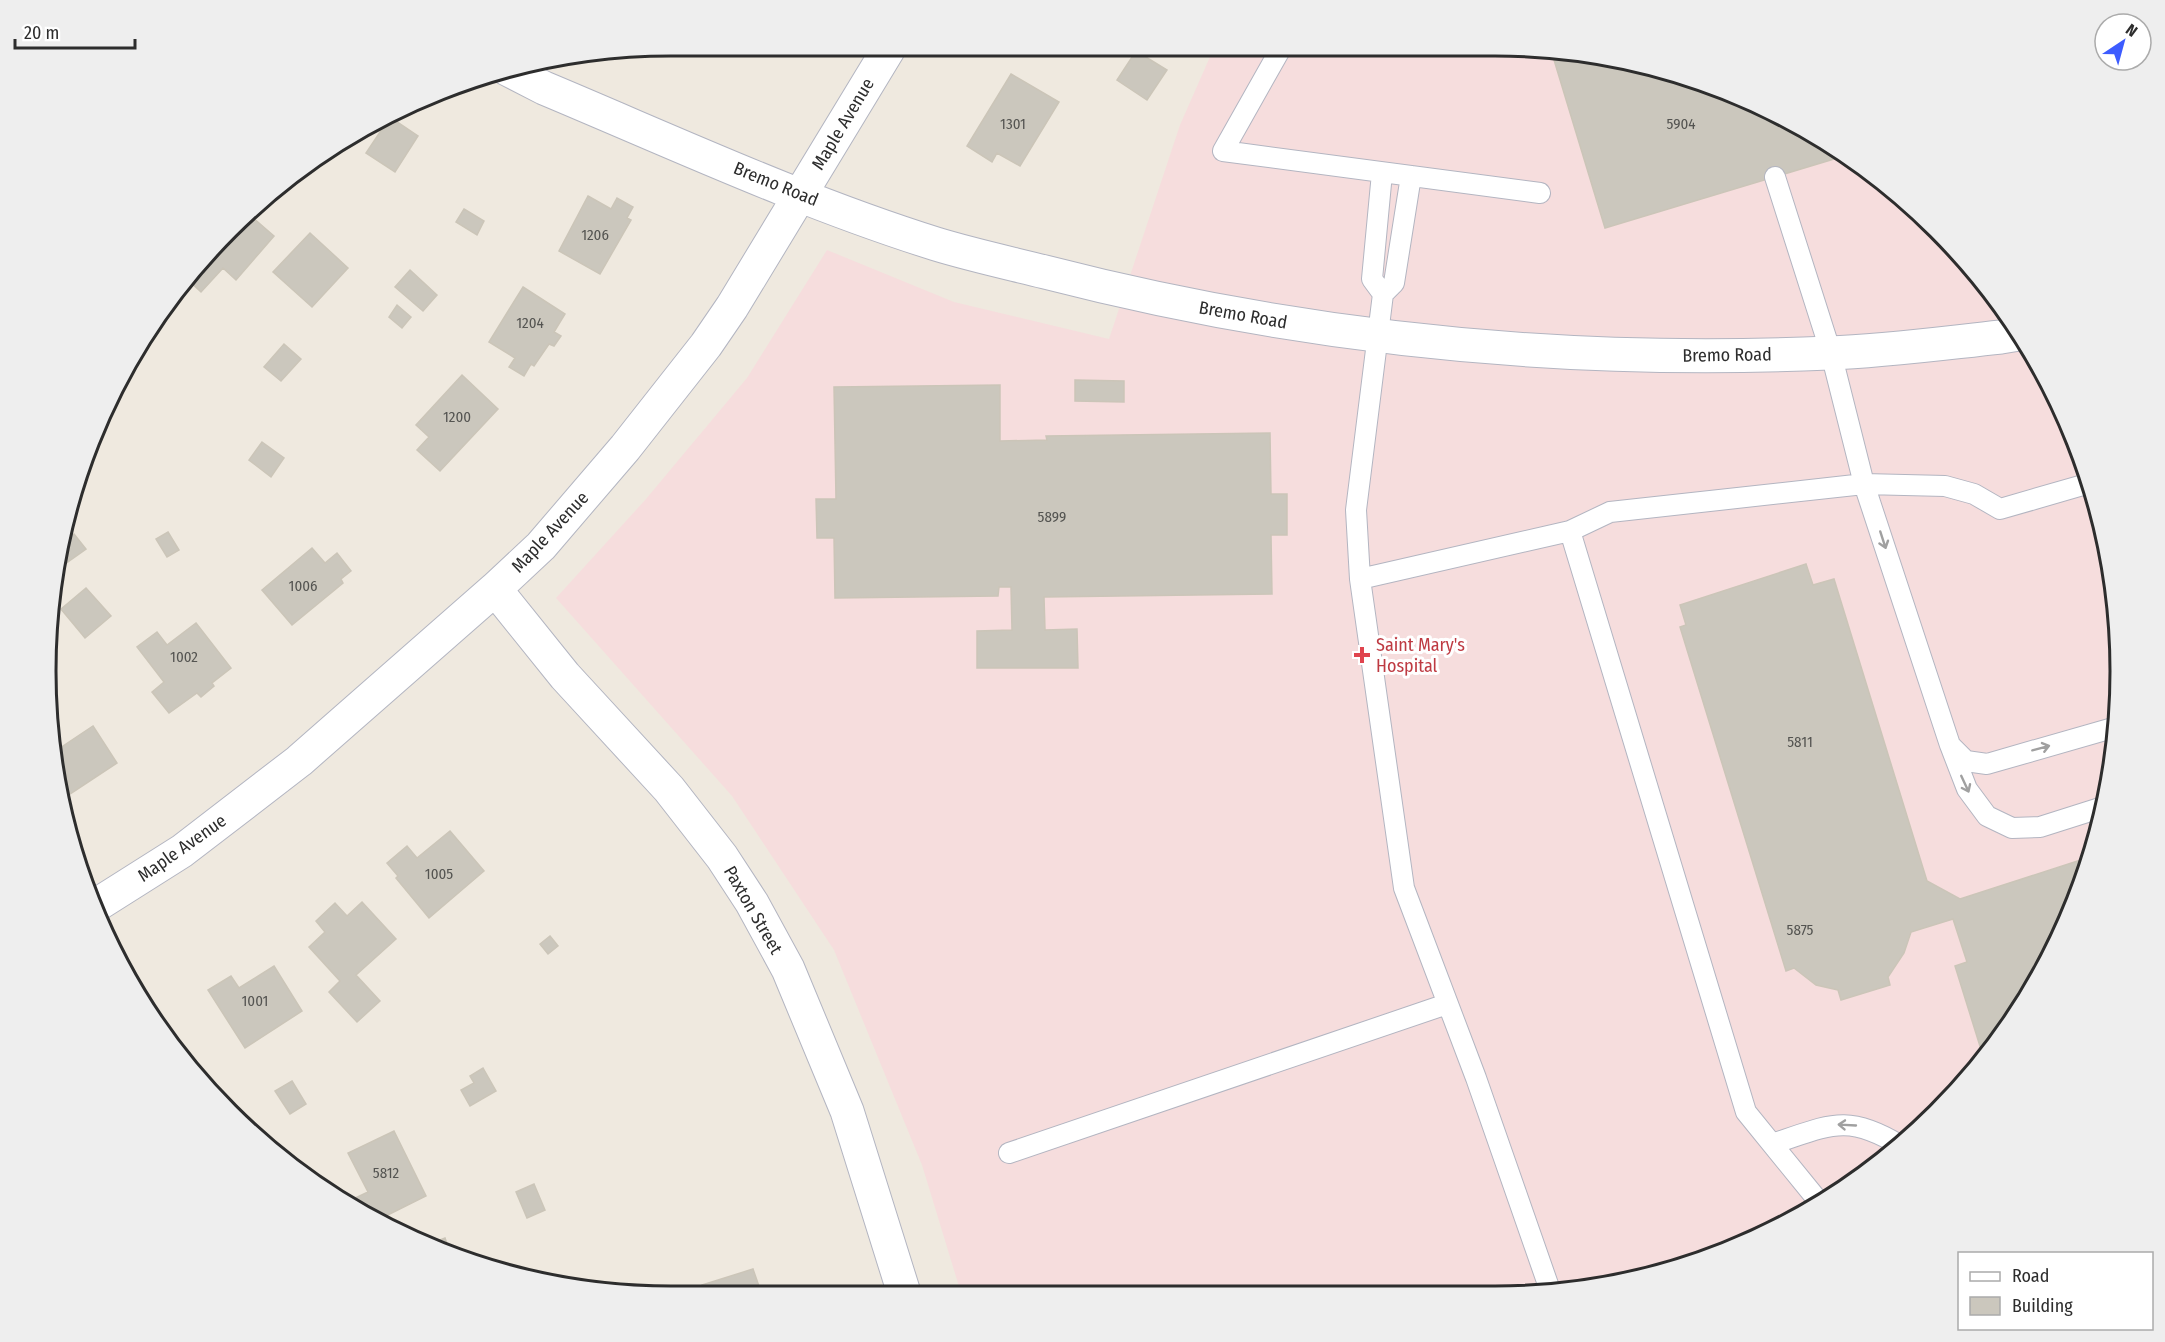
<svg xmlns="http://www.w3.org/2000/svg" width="2165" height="1342" font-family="'Fira Sans Condensed',sans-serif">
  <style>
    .medical { fill: #f6dddd }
    .building { fill: #cbc7bd; stroke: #cbc5b8; stroke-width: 1.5 }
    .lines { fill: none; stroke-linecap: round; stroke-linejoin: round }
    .lane-casing { stroke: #b3b5c1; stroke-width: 22 }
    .street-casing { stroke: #b3b5c1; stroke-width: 35 }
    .lane { stroke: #fff; stroke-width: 20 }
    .street { stroke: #fff; stroke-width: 33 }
    .oneway { stroke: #a0a0a0 }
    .health-dot { fill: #e0444e; stroke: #fff; stroke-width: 2 }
    .labels { text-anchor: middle; stroke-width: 6; stroke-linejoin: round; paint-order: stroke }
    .number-label { font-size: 15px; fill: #545451 }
    .street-label { font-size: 18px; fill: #2d2d2d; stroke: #fff }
    .health-label { font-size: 18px; fill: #be3a42; stroke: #fff; text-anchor: start }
    .rim { fill: none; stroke: #2d2d2d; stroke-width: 3 }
  </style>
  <rect width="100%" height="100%" fill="#efe9df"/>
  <path class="medical" d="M1213,50H1575L1733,93L1875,174L1964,258L2036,358L2087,469L2115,589L2119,712L2099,833L2056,948L1991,1052L1907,1141L1807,1213L1656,1276L1535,1296L961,1293L922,1165L834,950L732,796L556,598L646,499L747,378L827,250L954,302L1109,339L1180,125Z"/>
  <path class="building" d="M1551,50H1575L1733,93L1844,156L1605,228Z
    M1136,51L1167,70L1147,100L1117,80Z
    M1011,74L1059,102L1020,166L997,153L992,162L967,146Z
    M390,117L418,136L395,172L366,153Z
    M588,196L611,209L617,198L633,207L627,218L631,220L600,274L559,251Z
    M464,209L484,221L477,235L456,222Z
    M242,216L249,221L252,217L274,236L236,280L223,268L201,292L187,279L228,229Z
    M310,233L348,268L312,307L273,272Z
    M410,270L437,295L423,311L395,287Z
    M523,287L565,314L554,332L561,336L554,346L549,344L534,366L531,364L524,376L509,367L515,358L489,342Z
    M397,305L411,317L402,328L389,317Z
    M284,344L301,359L281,381L264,367Z
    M462,375L498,409L440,471L417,450L429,437L416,425Z
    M1075,380L1124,381V402L1075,401Z
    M1000,385V441L1047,440L1046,436L1270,433L1271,494H1287V535H1271L1272,594L1044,597L1045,630L1077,629L1078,668H977V631L1012,630L1011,587H999L998,596L835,598L834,538H817L816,499H836L834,387Z
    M262,442L284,458L271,477L249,460Z
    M168,532L179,550L167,557L156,539Z
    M74,534L86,549L65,564L58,555L61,543Z
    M312,548L325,563L337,553L351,571L341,579L343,583L292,625L262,590Z
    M1806,564L1813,585L1834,579L1927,881L1960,899L2090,857L2056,948L1991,1052L1984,1059L1955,966L1967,962L1953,919L1911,932L1904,953L1888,977L1890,985L1841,1000L1838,990L1816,985L1794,968L1786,971L1680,627L1686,625L1680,605Z
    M86,588L111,616L85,638L61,609Z
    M196,623L231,668L212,683L214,686L201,697L197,693L169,713L152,692L164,682L137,647L157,632L167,645Z
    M93,726L117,763L61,800L51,754Z
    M450,831L484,871L429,918L396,878L398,876L387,863L407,846L417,858Z
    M362,902L396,939L356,975L380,1001L357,1022L329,992L340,981L309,947L325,932L316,921L335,903L347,916Z
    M550,936L558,946L548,954L540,944Z
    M274,966L302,1011L245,1048L208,990L231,976L239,988Z
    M483,1068L496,1091L470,1106L461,1090L474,1083L470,1076Z
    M292,1081L306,1104L290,1114L275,1091Z
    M394,1131L426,1196L380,1219L357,1206L353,1199L368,1192L348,1153Z
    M534,1184L545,1210L527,1218L516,1192Z
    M445,1238L451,1255L425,1246Z
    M753,1269L761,1292H704L702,1285Z"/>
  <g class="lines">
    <g class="lane-casing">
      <path id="lane" d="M1280,50L1223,151L1540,193
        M1382,173L1372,279L1383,294L1356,510L1360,579L1404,888L1476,1078L1551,1293
        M1775,177L1831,353L1864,484L1610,512L1570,531L1746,1112L1820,1203
        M1383,294L1394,283L1411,176
        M2090,483L2000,509L1974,494L1945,486L1864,484L1950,745L1967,789L1987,816L2012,828L2040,827L2103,807
        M1360,579L1570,531
        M1952,747L1966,761L1987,764L2116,727
        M1772,1144C1828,1126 1846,1112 1901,1146
        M1009,1153L1447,1004"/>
    </g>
    <g class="street-casing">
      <path id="street" d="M507,69L544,88C673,142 802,202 936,244C972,255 1009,263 1045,272C1301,338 1565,365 1829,353C1886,351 1944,343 2001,337L2019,334
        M495,589L565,676L669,789L722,857L752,903L788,969L847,1111L904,1293
        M95,906L182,851L299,761L495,589L541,546L625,448L706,345L732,307L888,50"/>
    </g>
    <use href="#lane" class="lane"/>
    <use href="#street" class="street"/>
  </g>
  <defs><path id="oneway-shaft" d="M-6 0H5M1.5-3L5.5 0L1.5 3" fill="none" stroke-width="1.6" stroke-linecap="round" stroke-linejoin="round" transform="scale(1.5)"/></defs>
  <g class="oneway">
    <use href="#oneway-shaft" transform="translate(1883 540) rotate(72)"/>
    <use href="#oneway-shaft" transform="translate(2041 748) rotate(-15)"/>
    <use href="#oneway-shaft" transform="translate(1965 784) rotate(65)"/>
    <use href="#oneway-shaft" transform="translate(1847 1125) rotate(-177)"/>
  </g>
  <path class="health-dot" d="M1359 646h6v6h6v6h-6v6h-6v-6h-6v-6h6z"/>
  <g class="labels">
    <g class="number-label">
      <text x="1013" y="129">1301</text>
      <text x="1681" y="129">5904</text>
      <text x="595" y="240">1206</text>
      <text x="530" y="328">1204</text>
      <text x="457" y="422">1200</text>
      <text x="1052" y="522">5899</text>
      <text x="303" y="591">1006</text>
      <text x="184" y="662">1002</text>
      <text x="1800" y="747">5811</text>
      <text x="439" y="879">1005</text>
      <text x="1800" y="935">5875</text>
      <text x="255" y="1006">1001</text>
      <text x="386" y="1178">5812</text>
    </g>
    <g class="street-label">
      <text transform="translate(843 124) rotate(-59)" y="6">Maple Avenue</text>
      <text transform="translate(776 184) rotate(22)" y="6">Bremo Road</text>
      <text transform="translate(1243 315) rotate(10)" y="6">Bremo Road</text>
      <text transform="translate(1727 355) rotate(-1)" y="6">Bremo Road</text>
      <text transform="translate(550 532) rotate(-47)" y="6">Maple Avenue</text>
      <text transform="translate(182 848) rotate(-35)" y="6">Maple Avenue</text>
      <text transform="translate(753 910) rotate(60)" y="6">Paxton Street</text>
    </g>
    <g class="health-label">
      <text x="1376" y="651">Saint Mary's<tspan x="1376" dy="21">Hospital</tspan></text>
    </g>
  </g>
  <path d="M0 0H2165V1342H0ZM671 56H1495A615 615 0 0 1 2110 671V671A615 615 0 0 1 1495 1286H671A615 615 0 0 1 56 671V671A615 615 0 0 1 671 56Z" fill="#eee" fill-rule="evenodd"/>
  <path class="rim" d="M671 56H1495A615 615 0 0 1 2110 671V671A615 615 0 0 1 1495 1286H671A615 615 0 0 1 56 671V671A615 615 0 0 1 671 56Z"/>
  <rect x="1958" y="1252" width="195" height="78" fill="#ffffff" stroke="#ababab" stroke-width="1.5"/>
  <rect x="1970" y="1272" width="30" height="9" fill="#ffffff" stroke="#ababab" stroke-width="1.5"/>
  <text x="2012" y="1282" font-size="18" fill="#2d2d2d">Road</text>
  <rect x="1970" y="1297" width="30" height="18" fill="#cbc7bd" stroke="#ababab" stroke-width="1.5"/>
  <text x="2012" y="1312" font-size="18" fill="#2d2d2d">Building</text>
  <g transform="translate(2123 42) rotate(36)"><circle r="28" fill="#ffffff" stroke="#ababab" stroke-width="1.5"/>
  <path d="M0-4.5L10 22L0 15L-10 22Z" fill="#3d5cff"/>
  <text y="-9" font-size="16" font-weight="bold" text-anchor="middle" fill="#2d2d2d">N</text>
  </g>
  <path d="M15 39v9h120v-9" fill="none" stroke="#2d2d2d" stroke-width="3"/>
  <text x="24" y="39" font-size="18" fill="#2d2d2d" stroke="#ffffff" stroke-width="4.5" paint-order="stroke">20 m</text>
</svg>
